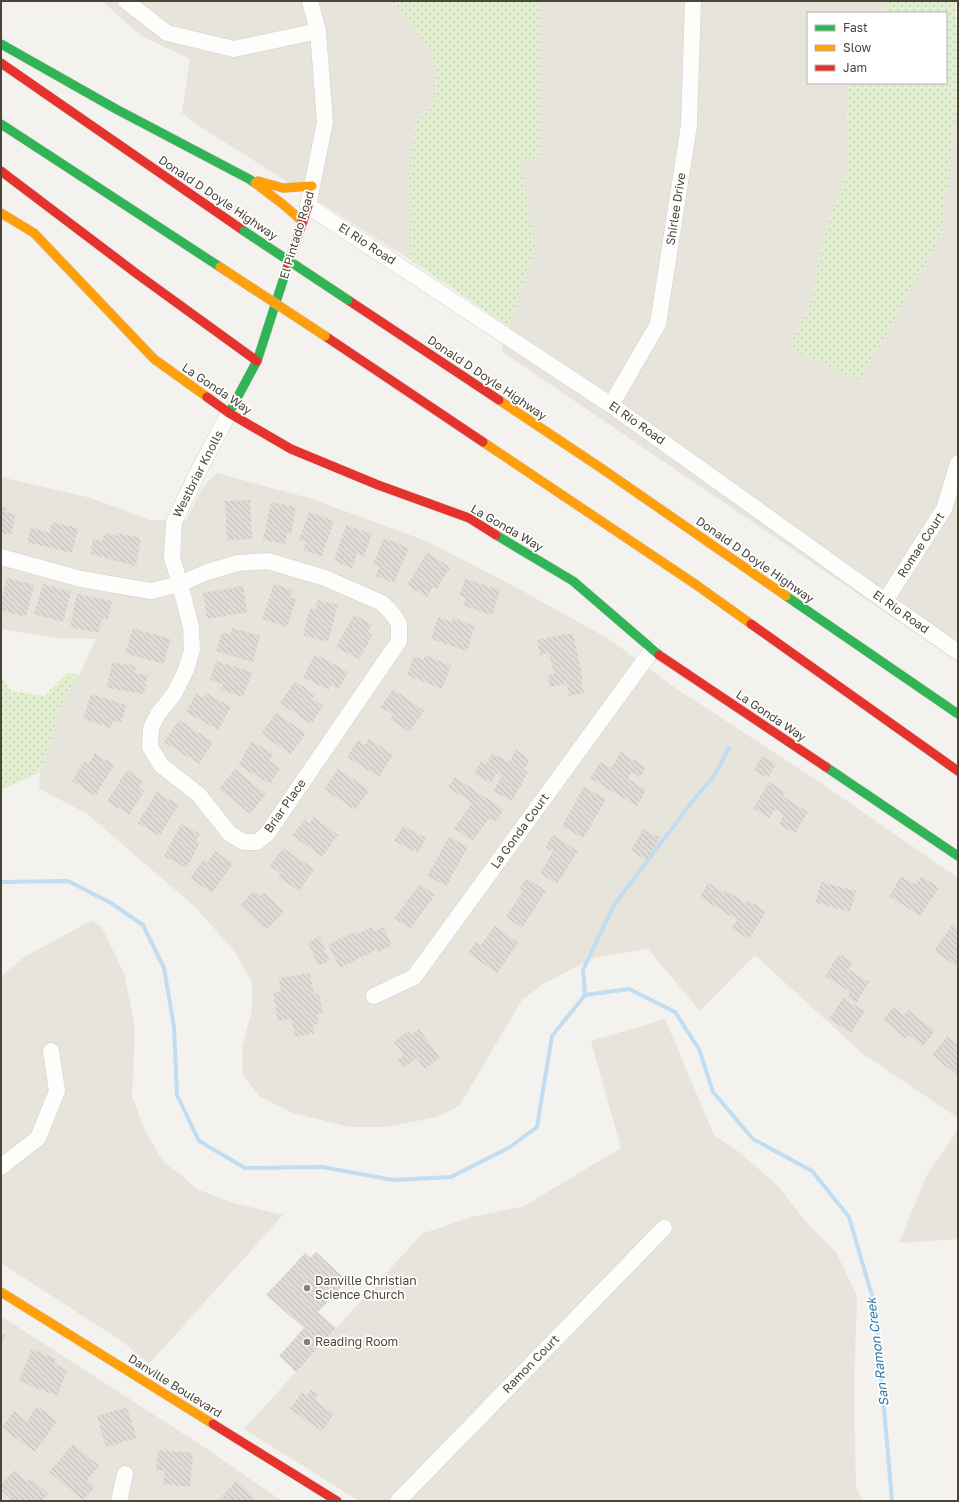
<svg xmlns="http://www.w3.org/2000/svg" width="959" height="1502" font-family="'Golos Text',sans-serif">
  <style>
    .residential { fill: #e7e4dc }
    .grass { fill: url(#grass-dots) }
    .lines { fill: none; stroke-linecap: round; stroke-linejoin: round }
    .stream { stroke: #c0ddf1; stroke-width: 4 }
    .building { fill: url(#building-back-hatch) }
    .street-casing { stroke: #d2d0cb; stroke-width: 17 }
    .fast-casing { stroke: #d3cfc5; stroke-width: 10 }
    .slow-casing { stroke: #d3cfc5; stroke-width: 10 }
    .jam-casing { stroke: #d3cfc5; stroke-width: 10 }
    .street { stroke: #fdfdfc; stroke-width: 16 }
    .fast { stroke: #30b455; stroke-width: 9 }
    .slow { stroke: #ff9f0a; stroke-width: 9 }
    .jam { stroke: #e5322d; stroke-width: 9 }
    .fast-bridge-casing { stroke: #ccbfa9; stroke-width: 10; stroke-linecap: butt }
    .slow-bridge-casing { stroke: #ccbfa9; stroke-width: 10; stroke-linecap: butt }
    .fast-bridge { stroke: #30b455; stroke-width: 9 }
    .slow-bridge { stroke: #ff9f0a; stroke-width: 9 }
    .poi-dot { fill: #868178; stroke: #fff; stroke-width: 1.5 }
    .labels { text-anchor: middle; stroke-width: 3.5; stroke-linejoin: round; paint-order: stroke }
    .street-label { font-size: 12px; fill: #4b4439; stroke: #fff }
    .poi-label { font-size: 12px; fill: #4b4439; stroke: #fff; text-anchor: start }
    .water-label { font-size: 13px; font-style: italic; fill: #2e7ab2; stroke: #fff }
  </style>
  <defs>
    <pattern id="grass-dots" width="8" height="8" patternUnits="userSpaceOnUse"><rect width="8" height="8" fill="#e1eecf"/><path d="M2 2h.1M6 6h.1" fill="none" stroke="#c3cdb2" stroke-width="1.8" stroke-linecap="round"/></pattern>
    <pattern id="building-back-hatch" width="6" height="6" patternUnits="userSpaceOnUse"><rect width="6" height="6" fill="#dedbd6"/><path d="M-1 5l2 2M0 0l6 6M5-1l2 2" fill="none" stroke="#c0bdb8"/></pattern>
  </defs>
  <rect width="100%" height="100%" fill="#f4f2ee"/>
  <path class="residential" d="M102,1H392L434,54L436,98L415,124L410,179L412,261L196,124L182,113L190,59L140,35Z
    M539,1H888L885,13H808V83H849L848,85L846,179L829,219L817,269L812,302L789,349L941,235L958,94V662L501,351L535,249L520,159L540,156Z
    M217,473L312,499L426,541L512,585L609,639L671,685L818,781L958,878V1118L863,1054L755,955L700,1011L648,949L593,958L543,984L522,1000L459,1106L437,1117L386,1127H350L293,1113L259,1096L243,1075L242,1047L252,1010V983L235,952L194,906L86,813L39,789L40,772L49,747L59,707L79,675L96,639L56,638L1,629V477L91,498L150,520L186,521L202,488Z
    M91,921L101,926L124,973L135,1027L132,1097L145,1130L162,1160L199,1190L234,1203L283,1215L149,1364L123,1342L1,1263V976L26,956Z
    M665,1019L714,1135L739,1152L777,1185L807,1223L836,1252L857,1296L854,1392L856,1487L863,1501H359L244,1429L422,1234L468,1218L524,1206L621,1148L591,1041Z
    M958,1129V1239L899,1243L927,1175Z
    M1,1316L204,1447L282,1501H1Z"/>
  <path class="grass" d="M392,1H539L540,157L520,159L535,249L509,327L412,261L410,179L415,124L436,98L434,54Z
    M888,1H956L955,16L958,38V94L941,235L860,380L789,349L812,302L817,269L829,219L846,179L848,85L849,83H946V13H885Z
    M68,673L79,675L59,707L49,747L40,772L1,790V681L4,680L11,691L44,696Z"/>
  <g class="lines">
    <path class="stream" d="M1,882L68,881L111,903L143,925L164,968L174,1027L177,1095L199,1141L245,1168L322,1167L393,1180L451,1177L510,1147L537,1127L552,1036L585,995L629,989L675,1012L699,1049L713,1092L753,1139L812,1171L849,1217L875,1306L892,1501
      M585,995L583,970L614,905L695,798L714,776L729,748"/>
  </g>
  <path class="building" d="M250,500L252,539L227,540L225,501Z
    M271,502L296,507L291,534L287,533L285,544L263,540Z
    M1,507L7,508L6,512L16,514L11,535L1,533Z
    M309,512L334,521L322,556L303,550L306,542L299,540Z
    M52,522L78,528L72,553L27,542L31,528L50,533Z
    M346,525L372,534L364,556L357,554L352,568L334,561Z
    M104,533L119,536V533L141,538L136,566L90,554L93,539L102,541Z
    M384,538L409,548L394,583L376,576L379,567L373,565Z
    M427,553L450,567L437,589L433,587L427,597L407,585Z
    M7,578L34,585L26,617L1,610V602Z
    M465,579L500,590L492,615L464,606L466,598L459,596Z
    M43,584L71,592L63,622L34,614Z
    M274,584L292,590L290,597L296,599L287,627L262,619Z
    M243,586L247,612L207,619L203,593Z
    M77,594L112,601L108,620L102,619L98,633L70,627Z
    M318,600L338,605L328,642L303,635L310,608L315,610Z
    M354,615L372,624L368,632L373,635L359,659L336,647Z
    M438,617L452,622L453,618L475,626L467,651L431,639Z
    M133,628L171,639L163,664L125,653Z
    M232,628L260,636L253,662L216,651L222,632L230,635Z
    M573,633L583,680H581L584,693L569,696L567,684L550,687L548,675L554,674L549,653L540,655L537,640Z
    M315,654L348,672L338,690L331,685L328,690L303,677Z
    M425,655L451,666L442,689L407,675L414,656L423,660Z
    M216,661L252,672L243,697L221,690L223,684L210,680Z
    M112,662L136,666L135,673L148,675L144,694L107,688Z
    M295,681L315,695L312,699L323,706L311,724L280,703Z
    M393,689L424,711L409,732L390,719L393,715L381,707Z
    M206,693L231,707L218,730L186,712L196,694L204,698Z
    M91,694L126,705L121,723L113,721L111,728L83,719Z
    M276,713L306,733L291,754L261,734Z
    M179,720L213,742L199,764L164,742Z
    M369,739L393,755L379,777L347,757L358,740L365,745Z
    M252,741L273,754L269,761L280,768L270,784L238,765Z
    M516,750L530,759L524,770L528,772L512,801L493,791L502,776L497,773L491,783L474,774L481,761L486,764L492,753L509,762Z
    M621,752L646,767L640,777L632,772L628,779L646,790L637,806L590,778L600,762L611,768Z
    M95,753L114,765L95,796L72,781L84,762L89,764Z
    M761,756L776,764L768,778L754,771Z
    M235,769L266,794L250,814L219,789Z
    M338,769L369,790L355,810L324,789Z
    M127,770L143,781L139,788L144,791L129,815L107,801Z
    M455,777L504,810L495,822L489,818L473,841L454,828L472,803L448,787Z
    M769,782L785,792L783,796L808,812L795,834L779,824L784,815L775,809L769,818L753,808Z
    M584,787L606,799L583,838L562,826Z
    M157,792L179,805L159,836L138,823Z
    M314,817L338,835L322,857L292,835L304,820L309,824Z
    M181,824L200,834L196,841L200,843L186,868L164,856Z
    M403,826L426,838L418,853L394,841Z
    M643,829L660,838L647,860L631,851Z
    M553,835L578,851L557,884L540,873L553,852L545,847Z
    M449,837L468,847L446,886L427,876Z
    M283,848L314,869L299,891L278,877L280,873L270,866Z
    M215,851L233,863L212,893L190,878L204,859L208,862Z
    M901,876L916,885L921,876L939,888L920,916L889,896Z
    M527,878L546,891L522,928L506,917L522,892L519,890Z
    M821,882L856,891L850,912L815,903Z
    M708,883L724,892L725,890L746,903L748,900L766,912L749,939L731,928L737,920L700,897Z
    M420,884L435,895L410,929L394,918Z
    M254,891L260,896L264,892L284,911L266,930L240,905Z
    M952,925L958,929V942L956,945L958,946V964L956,966L934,951Z
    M495,926L518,943L497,973L468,953L476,942L481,945Z
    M371,927L374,932L383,927L392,945L378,952L376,950L340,968L328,945L354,932L356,935Z
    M320,937L330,961L318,966L308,942Z
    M839,954L853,963L848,969L869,982L856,1003L847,997L850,992L825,976Z
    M310,973L314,995L319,994L323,1013L317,1014L319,1024L313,1025L315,1033L295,1037L291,1018L278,1021L273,993L281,991L279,978Z
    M843,998L865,1011L851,1033L829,1019Z
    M893,1007L904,1016L908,1010L935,1031L923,1046L909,1035L906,1039L883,1020Z
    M419,1029L440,1058L425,1069L417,1058L403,1068L397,1060L404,1055L394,1042L408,1031L411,1035Z
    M947,1036L958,1046V1049L956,1052L958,1053V1076L932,1055Z
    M316,1252L347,1281L318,1312L336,1328L296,1372L279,1356L304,1328L266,1295L305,1253L310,1258Z
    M1,1334L5,1335L1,1346Z
    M32,1349L56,1359L54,1364L68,1370L57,1396L19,1381Z
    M311,1390L318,1394L314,1400L334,1414L322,1431L290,1409L302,1392L307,1396Z
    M37,1406L57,1421L35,1452L2,1428L14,1411L27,1421Z
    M127,1407L137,1438L106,1447L97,1416Z
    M73,1444L99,1466L87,1480L95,1487L83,1500L49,1472Z
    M158,1450L193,1453L190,1487L163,1484L165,1471L156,1470Z
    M15,1470L27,1482L31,1478L48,1494L41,1501H9L11,1499L1,1490V1484Z
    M236,1481L258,1501H218Z"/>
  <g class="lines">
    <g class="street-casing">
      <path id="street" d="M126,1L167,33L234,49L318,31
        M310,1L318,31L325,122L308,206L611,405L885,601L958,652
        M611,405L658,324L689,125L693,1
        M1,557L81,579L151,591L180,584L172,558L174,522L199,470L229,413
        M268,561L325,578L382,603L392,613L399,624V641L267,834L257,842H244L230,834L199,795L161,765L150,747L151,728L158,714L174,694L186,670L192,650L191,627L180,584L207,572L238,563Z
        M885,601L944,509L958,463
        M374,996L414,977L652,650
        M1,1167L38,1138L57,1091L51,1051
        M119,1501L125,1474
        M398,1501L664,1228"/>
    </g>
    <g class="fast-casing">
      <path id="fast" d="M1,44L116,109L249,179L255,183
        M1,124L220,267
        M229,413L257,361L288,265
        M496,535L573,581L659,655
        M786,596L958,714
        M826,767L958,856"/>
    </g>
    <g class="slow-casing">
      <path id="slow" d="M258,181L283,188L312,186
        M255,183L285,206L303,222
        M1,213L34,233L154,359L207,397
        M499,400L601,468L786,596
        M483,442L695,584L751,624
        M1,1292L213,1424"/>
    </g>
    <g class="jam-casing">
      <path id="jam" d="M1,63L244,231
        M1,171L137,274L257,361
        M288,265L308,206
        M348,300L499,400
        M325,336L483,442
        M207,397L229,413L291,449L378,485L469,518L496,535
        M751,624L958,771
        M659,655L826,767
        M213,1424L337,1501"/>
    </g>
    <use href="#street" class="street"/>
    <use href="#fast" class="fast"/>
    <use href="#slow" class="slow"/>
    <use href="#jam" class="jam"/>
    <g class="fast-bridge-casing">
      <path id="fast-bridge" d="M244,231L348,300"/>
    </g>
    <g class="slow-bridge-casing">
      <path id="slow-bridge" d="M220,267L325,336"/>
    </g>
    <use href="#fast-bridge" class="fast-bridge"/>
    <use href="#slow-bridge" class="slow-bridge"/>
  </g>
  <g class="poi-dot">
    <circle cx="307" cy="1288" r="4"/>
    <circle cx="307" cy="1342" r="4"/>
  </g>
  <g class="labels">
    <g class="street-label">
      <text transform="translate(218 198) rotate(34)" y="4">Donald D Doyle Highway</text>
      <text transform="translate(676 209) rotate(-81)" y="4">Shirlee Drive</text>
      <text transform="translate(297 235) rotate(-73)" y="4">El Pintado Road</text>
      <text transform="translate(367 244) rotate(33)" y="4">El Rio Road</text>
      <text transform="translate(487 378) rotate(34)" y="4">Donald D Doyle Highway</text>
      <text transform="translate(217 389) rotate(34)" y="4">La Gonda Way</text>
      <text transform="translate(637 423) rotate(35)" y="4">El Rio Road</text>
      <text transform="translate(198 474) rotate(-63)" y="4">Westbriar Knolls</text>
      <text transform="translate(507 528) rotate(30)" y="4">La Gonda Way</text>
      <text transform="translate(921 545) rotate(-57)" y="4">Romae Court</text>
      <text transform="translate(755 560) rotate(35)" y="4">Donald D Doyle Highway</text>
      <text transform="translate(901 612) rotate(35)" y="4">El Rio Road</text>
      <text transform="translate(771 716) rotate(34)" y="4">La Gonda Way</text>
      <text transform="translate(285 806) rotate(-55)" y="4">Briar Place</text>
      <text transform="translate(520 831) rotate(-54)" y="4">La Gonda Court</text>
      <text transform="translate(531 1364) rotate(-46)" y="4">Ramon Court</text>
      <text transform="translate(175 1386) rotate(32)" y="4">Danville Boulevard</text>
    </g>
    <g class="poi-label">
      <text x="315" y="1285">Danville Christian<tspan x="315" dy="14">Science Church</tspan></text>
      <text x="315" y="1346">Reading Room</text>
    </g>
    <g class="water-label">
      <text transform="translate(877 1352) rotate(-97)" y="5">San Ramon Creek</text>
    </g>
  </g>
  <rect width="959" height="1502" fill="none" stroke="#4b4439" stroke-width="4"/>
  <rect x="807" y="12" width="140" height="72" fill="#ffffff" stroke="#b7b4b0"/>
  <rect x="815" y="25" width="20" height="6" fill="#30b455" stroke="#b7b4b0"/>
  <text x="843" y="32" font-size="12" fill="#4b4439">Fast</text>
  <rect x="815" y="45" width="20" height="6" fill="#ff9f0a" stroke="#b7b4b0"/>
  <text x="843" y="52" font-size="12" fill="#4b4439">Slow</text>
  <rect x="815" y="65" width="20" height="6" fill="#e5322d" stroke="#b7b4b0"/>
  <text x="843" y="72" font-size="12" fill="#4b4439">Jam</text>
</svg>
